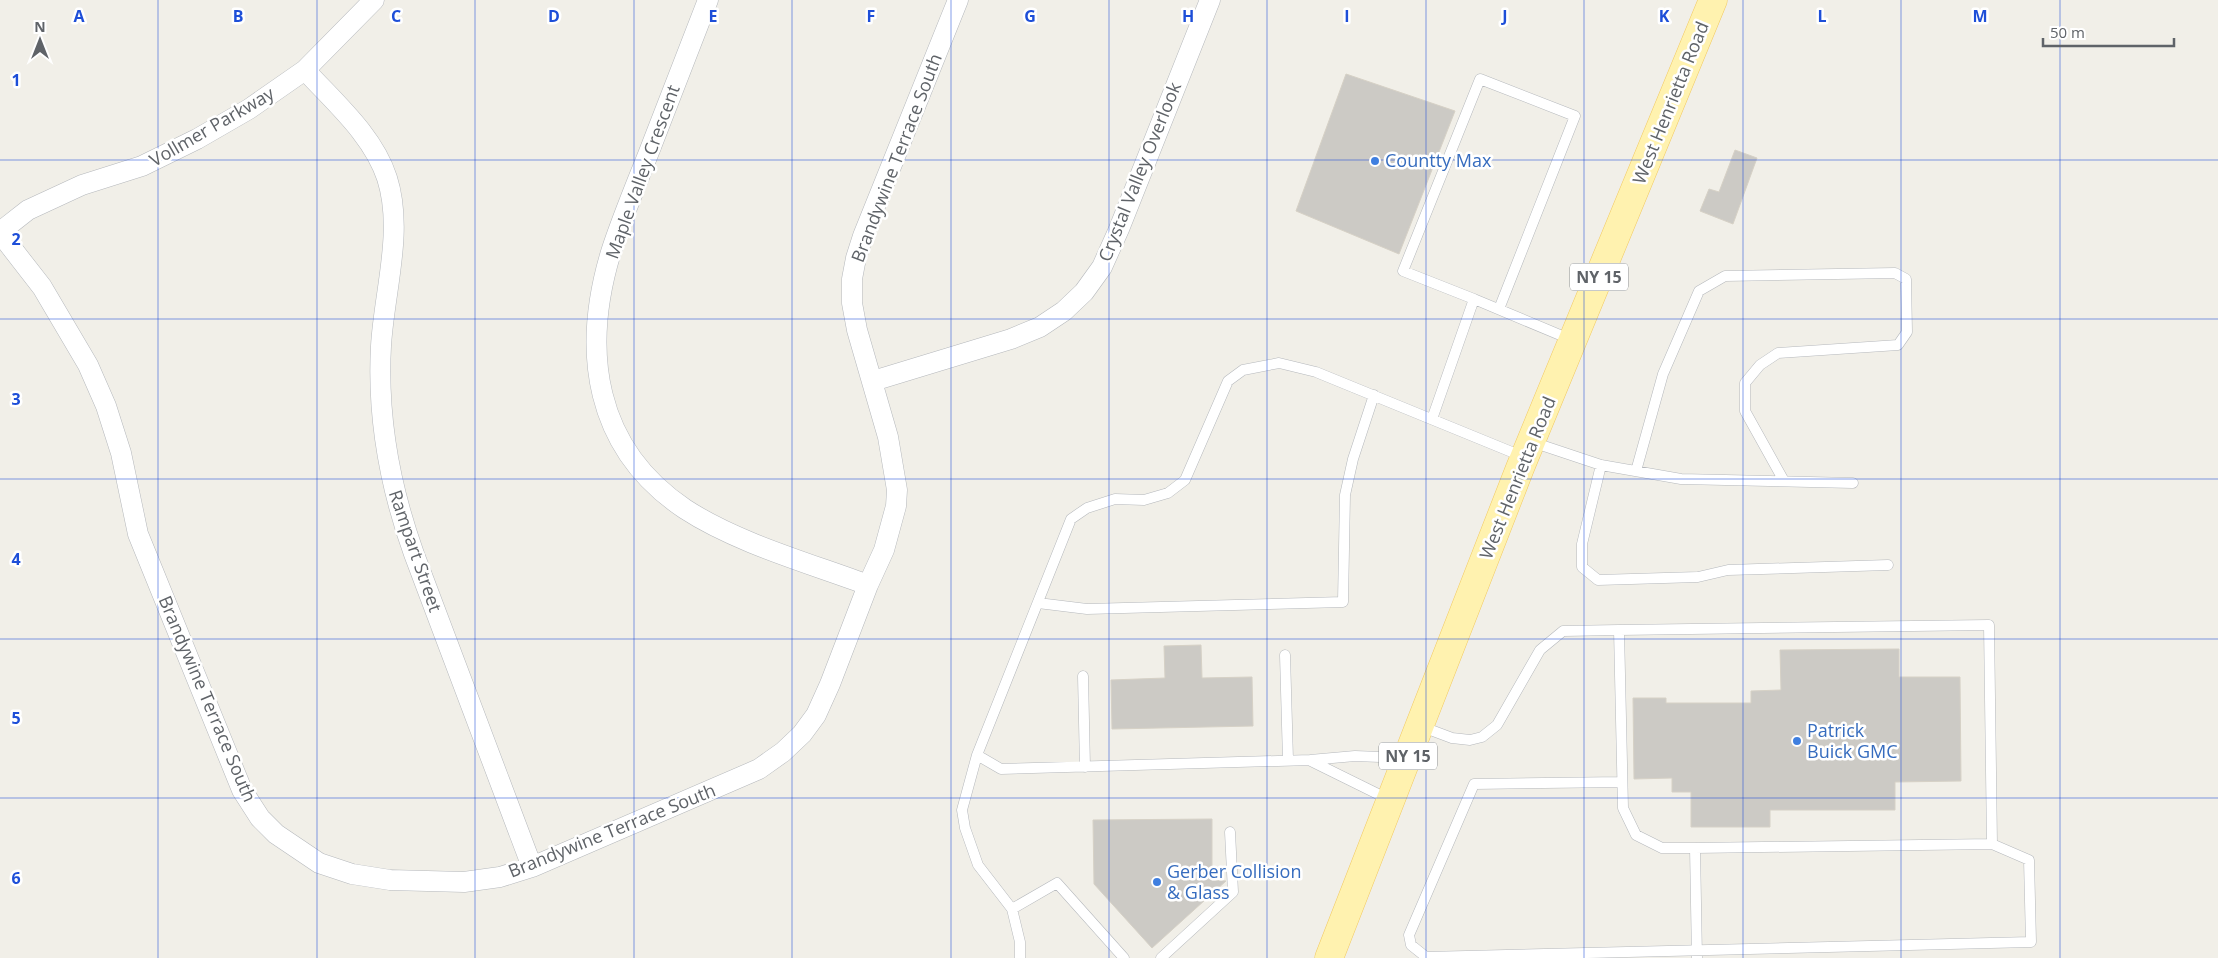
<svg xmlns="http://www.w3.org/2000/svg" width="2218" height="958" font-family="'Open Sans',sans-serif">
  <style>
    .building { fill: #cccac5; stroke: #d6d1c6 }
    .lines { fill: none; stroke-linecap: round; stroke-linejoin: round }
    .service-casing { stroke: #b5b8bc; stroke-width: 11 }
    .minor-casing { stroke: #b5b8bc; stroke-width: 21 }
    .primary-casing { stroke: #f2c960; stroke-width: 29 }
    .service { stroke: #fff; stroke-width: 10 }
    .minor { stroke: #fff; stroke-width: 20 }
    .primary { stroke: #fff2af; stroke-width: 28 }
    .grid { fill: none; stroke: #1d4ed8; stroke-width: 1; stroke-opacity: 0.55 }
    .shop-dot { fill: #3f7fe0; stroke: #fff; stroke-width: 2 }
    .labels { text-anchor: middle; stroke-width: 5; stroke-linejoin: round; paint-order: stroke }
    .shield { fill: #fff; stroke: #8f9295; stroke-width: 1 }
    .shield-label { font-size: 16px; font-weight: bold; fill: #5f6368 }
    .street-label { font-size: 18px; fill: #5f6368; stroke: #fff }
    .shop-label { font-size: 18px; fill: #366cbe; stroke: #fff; text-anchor: start }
    .grid-label { font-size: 16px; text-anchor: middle; font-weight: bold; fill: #1d4ed8; stroke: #fff; stroke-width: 5; stroke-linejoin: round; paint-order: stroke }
  </style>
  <rect width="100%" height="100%" fill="#f1efe8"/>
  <path class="building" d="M1346,74L1455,111L1399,254L1296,211Z
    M1735,150L1757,158L1733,224L1700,211L1709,189L1719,192Z
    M1201,645L1202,678L1252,677L1253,726L1112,729L1111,680L1165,678L1164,646Z
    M1899,649V677H1960L1961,781L1895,782V810H1770V827H1691V792H1672V778L1634,779L1633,698H1666V703H1751V691L1781,690L1780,650Z
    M1212,819V880L1226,881L1152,948L1094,884L1093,820Z"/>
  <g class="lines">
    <g class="service-casing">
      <path id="service" d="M1474,299L1403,271L1480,79L1575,116L1499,309
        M1432,419L1474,299L1572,340
        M1532,442L1601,465L1681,479L1853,483
        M1601,465L1582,544V567L1598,580L1698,577L1728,570L1888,565
        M1636,471L1663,374L1699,291L1725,276L1895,273L1906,279L1907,332L1898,345L1778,353L1760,365L1745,383V411L1784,481
        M1038,603L1087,609L1343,602L1345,495L1353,459L1374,395
        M1619,630L1989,625L1992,844L1695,848
        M1285,655L1288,760
        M1083,676L1085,767
        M1420,726L1452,738L1470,740L1482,737L1497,725L1540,650L1563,631L1619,630L1623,808L1636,835L1662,848H1695L1697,958
        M977,755L1001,769L1310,760L1355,756L1405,758
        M1311,761L1390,800
        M1622,782L1474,784L1409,935L1411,945L1426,957L2031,942L2029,860L1992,844
        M1012,909L1057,883L1124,958
        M1020,958V942L1012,909L978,865L965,828L962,810L977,755L1071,519L1087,508L1115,499L1144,500L1168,493L1185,480L1228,381L1243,370L1279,363L1316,372L1524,457
        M1161,958L1233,892L1230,832"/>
    </g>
    <g class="minor-casing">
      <path id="minor" d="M708,0C688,51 668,102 649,152C636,185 622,218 611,252C581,351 594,448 685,509C737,543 809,563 868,585
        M305,70C334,102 373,135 387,178C404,231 384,292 381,346C377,418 390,487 414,554L532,867
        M0,232L28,210L82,185L142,166L197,139L249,109L305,70L374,0
        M0,233L42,287L88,365L106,406L121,453L138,534L242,790L260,818L276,834L319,863L352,874L390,880L464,882L500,877L532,867L759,769L783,752L802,734L816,715L830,684L868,585L884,550L896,506L897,490L888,437L857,330L852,303V279L856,258L863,236L958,0
        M873,381L1011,339L1040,327L1064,311L1084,292L1102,267L1119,229L1210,0"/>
    </g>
    <g class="primary-casing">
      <path id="primary" d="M1329,958L1520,468L1713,0"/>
    </g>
    <use href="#service" class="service"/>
    <use href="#minor" class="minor"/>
    <use href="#primary" class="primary"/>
  </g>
  <path class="grid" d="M158,0V958M317,0V958M475,0V958M634,0V958M792,0V958M951,0V958M1109,0V958M1267,0V958M1426,0V958M1584,0V958M1743,0V958M1901,0V958M2060,0V958M0,160H2218M0,319H2218M0,479H2218M0,639H2218M0,798H2218"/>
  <g class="shop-dot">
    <circle cx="1375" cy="161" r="5"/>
    <circle cx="1797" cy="741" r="5"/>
    <circle cx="1157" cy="882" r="5"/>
  </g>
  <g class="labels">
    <g class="shield">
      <rect x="1570" y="263.5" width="58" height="27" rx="4"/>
      <rect x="1379" y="742.5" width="58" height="27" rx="4"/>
    </g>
    <g class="shield-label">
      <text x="1599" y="283">NY 15</text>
      <text x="1408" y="762">NY 15</text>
    </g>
    <g class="street-label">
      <text transform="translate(1671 103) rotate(-68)" y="6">West Henrietta Road</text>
      <text transform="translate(212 127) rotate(-30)" y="6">Vollmer Parkway</text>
      <text transform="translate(897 158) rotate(-69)" y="6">Brandywine Terrace South</text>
      <text transform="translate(643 172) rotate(-70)" y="6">Maple Valley Crescent</text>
      <text transform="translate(1140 172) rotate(-68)" y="6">Crystal Valley Overlook</text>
      <text transform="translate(1518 478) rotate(-68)" y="6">West Henrietta Road</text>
      <text transform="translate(415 551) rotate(71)" y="6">Rampart Street</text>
      <text transform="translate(207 699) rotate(67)" y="6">Brandywine Terrace South</text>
      <text transform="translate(612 831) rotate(-22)" y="6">Brandywine Terrace South</text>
    </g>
    <g class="shop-label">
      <text x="1385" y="167">Countty Max</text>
      <text x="1807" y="737">Patrick<tspan x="1807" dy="21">Buick GMC</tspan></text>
      <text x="1167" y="878">Gerber Collision<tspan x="1167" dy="21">&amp; Glass</tspan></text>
    </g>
  </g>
  <g class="grid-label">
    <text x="79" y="22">A</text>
    <text x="238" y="22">B</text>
    <text x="396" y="22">C</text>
    <text x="554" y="22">D</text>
    <text x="713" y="22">E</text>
    <text x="871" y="22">F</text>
    <text x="1030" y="22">G</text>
    <text x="1188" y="22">H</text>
    <text x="1347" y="22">I</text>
    <text x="1505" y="22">J</text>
    <text x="1664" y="22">K</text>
    <text x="1822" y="22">L</text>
    <text x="1980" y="22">M</text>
    <text x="16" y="86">1</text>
    <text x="16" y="245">2</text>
    <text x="16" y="405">3</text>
    <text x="16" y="565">4</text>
    <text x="16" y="724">5</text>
    <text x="16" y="884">6</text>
  </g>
  <g transform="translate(40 40)" stroke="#ffffff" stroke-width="4" paint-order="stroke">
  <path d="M0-4L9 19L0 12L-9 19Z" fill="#5f6368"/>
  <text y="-8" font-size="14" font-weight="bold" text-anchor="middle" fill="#5f6368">N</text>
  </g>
  <path d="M2043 38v8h131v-8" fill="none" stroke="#5f6368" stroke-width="2.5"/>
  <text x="2050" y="38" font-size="15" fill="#5f6368" stroke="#ffffff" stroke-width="4" paint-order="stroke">50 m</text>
</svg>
